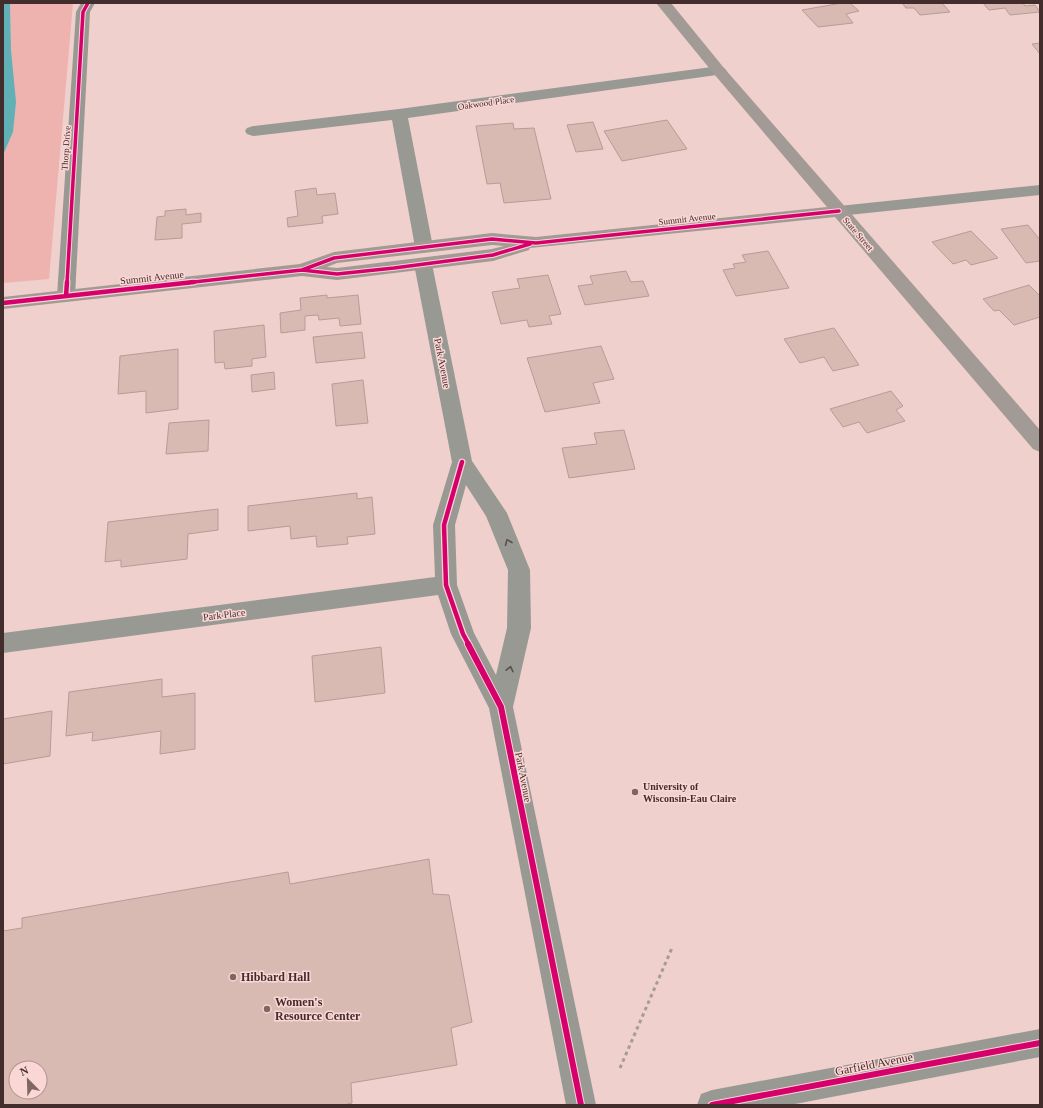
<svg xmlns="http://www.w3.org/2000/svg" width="1043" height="1108" font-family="Georgia,serif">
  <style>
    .green { fill: #eeb2af }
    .water { fill: #61b0b5 }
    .building { fill: #d8bab3; stroke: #b49d98; fill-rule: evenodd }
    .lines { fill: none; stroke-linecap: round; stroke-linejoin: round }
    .path { stroke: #a59b97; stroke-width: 3; stroke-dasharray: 3.5 3.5; stroke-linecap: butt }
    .minor { fill: #999994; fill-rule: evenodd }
    .major { fill: #a29a95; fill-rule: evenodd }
    .cycleway-far2-casing { stroke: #fad7d5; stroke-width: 5.5 }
    .cycleway-far1-casing { stroke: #fad7d5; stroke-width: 7 }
    .cycleway-casing { stroke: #fad7d5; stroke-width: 8 }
    .cycleway-far2 { stroke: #d6006c; stroke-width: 3.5 }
    .cycleway-far1 { stroke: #d6006c; stroke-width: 4.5 }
    .cycleway { stroke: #d6006c; stroke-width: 6 }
    .oneway { stroke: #5d4d4b }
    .poi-dot { fill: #7f6664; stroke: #fad7d5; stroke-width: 1.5 }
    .labels { text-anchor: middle; stroke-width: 3; stroke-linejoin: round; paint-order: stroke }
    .far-street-label { font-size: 9px; fill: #432d2c; stroke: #fad7d5 }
    .street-label { font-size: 10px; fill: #432d2c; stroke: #fad7d5 }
    .poi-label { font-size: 10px; font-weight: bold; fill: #432d2c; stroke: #fad7d5; text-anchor: start }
    .near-poi-label { font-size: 12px; font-weight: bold; fill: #432d2c; stroke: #fad7d5; text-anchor: start }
    .near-street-label { font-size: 12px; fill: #432d2c; stroke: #fad7d5 }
  </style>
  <rect width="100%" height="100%" fill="#efd0cd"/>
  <path class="green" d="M10,3H73L49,279L3,283V155L13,132Z"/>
  <path class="water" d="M3,3H10L11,50L16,102L13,132L3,155Z"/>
  <path class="building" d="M842,3H850L859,11L846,14L853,23L818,27L802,10Z
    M902,3H942L950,12L920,15L914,8H906Z
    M983,3H1023L1025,6L1035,5L1040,12L1010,15L1005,8L989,10Z
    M1040,43V54L1032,44Z
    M667,120L687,149L622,161L604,131Z
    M593,122L603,149L576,152L567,125Z
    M513,123L514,129L534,128L551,199L504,203L500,183L487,184L476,126Z
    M316,188L317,195L335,193L338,214L322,216L323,223L288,227L287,218L298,216L295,191Z
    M186,209V215L201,213V222L182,224V238L155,240L157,217L165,216V211Z
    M1028,225L1040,240V261L1026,263L1001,229Z
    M971,231L998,258L971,265L966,260L953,264L932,242Z
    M768,251L789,288L736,296L723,270L735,268L733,264L746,262L742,255Z
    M626,271L631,282L643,281L649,296L585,305L578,286L593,284L590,276Z
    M548,275L561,314L549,316L552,324L529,327L527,320L501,324L492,292L520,288L517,279Z
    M1029,285L1040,296V317L1014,325L999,310L994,311L983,299Z
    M327,295V298L358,295L361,324L340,326L339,318L319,320L318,315L305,316V330L281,333L280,313L301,310L300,298Z
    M264,325L266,357L252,359V366L225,369L224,362L215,363L214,331Z
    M834,328L859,365L833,371L824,357L800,363L784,339Z
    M362,332L365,358L316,363L313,337Z
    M601,346L614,379L593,383L600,403L545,412L527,358Z
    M178,349V409L146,413V391L118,394L120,356Z
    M274,372L275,389L252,392L251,375Z
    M363,380L368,423L336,426L332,384Z
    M891,391L903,406L896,410L905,421L867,433L859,422L843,427L830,409Z
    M209,420L208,451L166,454L169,423Z
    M624,430L635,469L569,478L562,448L597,444L594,433Z
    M357,493V499L372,497L375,534L347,537L348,544L317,547L316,536L291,539L290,526L248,531V506Z
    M218,509V530L188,534L187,559L121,567V560L105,562L108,522Z
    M381,647L385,693L315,702L312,656Z
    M162,679V697L195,693V749L160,754L161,731L92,741L93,732L66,736L69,692Z
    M52,711L50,756L3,764V719Z
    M429,859L433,894L449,895L472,1022L451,1028L457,1065L351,1083L352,1103L344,1105H3V931L22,928V918L288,872L290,884ZM16,1068H40V1092H16Z"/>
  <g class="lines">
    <path class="path" d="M620,1068L672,948"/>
    <path class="minor" d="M81,3H95L90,12L75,296L72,300L66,302L60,300L57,296L76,12Z
      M719,66L724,68L727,71L724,74L408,118L433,247L430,251L424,253L418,251L415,247L392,120L253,136L247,134L245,131L247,128L253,126L399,109Z
      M1040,185V195L839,216L833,215L830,211L833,207L839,206Z
      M423,258L429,260L432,264L472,461L507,513L530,570L531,628L513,707L596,1105H566L489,708L451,634L438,595L3,653V633L435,577L433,525L452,462L414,264L417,260ZM466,485L486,516L508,570L507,628L496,675L474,633L457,585L455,525Z
      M1040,1029V1057L790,1105H697L701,1094L712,1090Z"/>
    <path class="major" d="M656,3H671L724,68L1040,430V452L1033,449L835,217L530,248L529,250L493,261L337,280L302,276L3,309V297L300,264L334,252L492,233L536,237L827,207L714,74ZM492,245L504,246L492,249L337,268L327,267L337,263Z"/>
    <g class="cycleway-far2-casing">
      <path id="cycleway-far2" d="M302,270L334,258L492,239L536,243L839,211
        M67,283L83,12L88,3
        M185,283L302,270L337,274L394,268L493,255L530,244"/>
    </g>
    <g class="cycleway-far1-casing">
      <path id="cycleway-far1" d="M66,296L67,282
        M3,303L194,282
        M462,462L444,525L446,585L463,634L469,645"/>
    </g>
    <g class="cycleway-casing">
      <path id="cycleway" d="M468,644L501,707L581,1105
        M712,1105L1040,1043"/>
    </g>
    <use href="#cycleway-far2" class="cycleway-far2"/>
    <use href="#cycleway-far1" class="cycleway-far1"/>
    <use href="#cycleway" class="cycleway"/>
  </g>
  <defs><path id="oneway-chevron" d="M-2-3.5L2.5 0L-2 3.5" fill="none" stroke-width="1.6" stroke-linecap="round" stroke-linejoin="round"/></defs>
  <g class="oneway">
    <use href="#oneway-chevron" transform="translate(508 542) rotate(-112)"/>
    <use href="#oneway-chevron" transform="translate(510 669) rotate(-77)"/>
  </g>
  <g class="poi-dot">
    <circle cx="635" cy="792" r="4"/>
    <circle cx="233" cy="977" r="4"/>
    <circle cx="267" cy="1009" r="4"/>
  </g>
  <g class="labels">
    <g class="far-street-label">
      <text transform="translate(486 103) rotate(-8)" y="3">Oakwood Place</text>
      <text transform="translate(66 148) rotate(-86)" y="3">Thorp Drive</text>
      <text transform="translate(687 219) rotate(-6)" y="3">Summit Avenue</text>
      <text transform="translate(858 234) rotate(49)" y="3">State Street</text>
    </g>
    <g class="street-label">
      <text transform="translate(152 277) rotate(-6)" y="4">Summit Avenue</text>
      <text transform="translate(443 363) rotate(79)" y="4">Park Avenue</text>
      <text transform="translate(224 614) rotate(-7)" y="4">Park Place</text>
      <text transform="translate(524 777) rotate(79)" y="4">Park Avenue</text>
    </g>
    <g class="poi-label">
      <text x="643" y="790">University of<tspan x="643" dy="12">Wisconsin-Eau Claire</tspan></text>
    </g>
    <g class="near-poi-label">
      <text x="241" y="981">Hibbard Hall</text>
      <text x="275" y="1006">Women's<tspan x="275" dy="14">Resource Center</tspan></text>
    </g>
    <g class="near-street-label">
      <text transform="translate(874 1064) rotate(-11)" y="4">Garfield Avenue</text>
    </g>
  </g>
  <rect width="1043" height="1108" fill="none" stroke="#432d2c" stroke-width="8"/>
  <g transform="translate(28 1080) rotate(337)"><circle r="19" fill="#fad7d5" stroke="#b19391"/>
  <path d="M0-3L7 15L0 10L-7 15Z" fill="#7f6664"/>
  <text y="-6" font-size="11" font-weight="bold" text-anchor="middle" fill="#432d2c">N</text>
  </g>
</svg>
